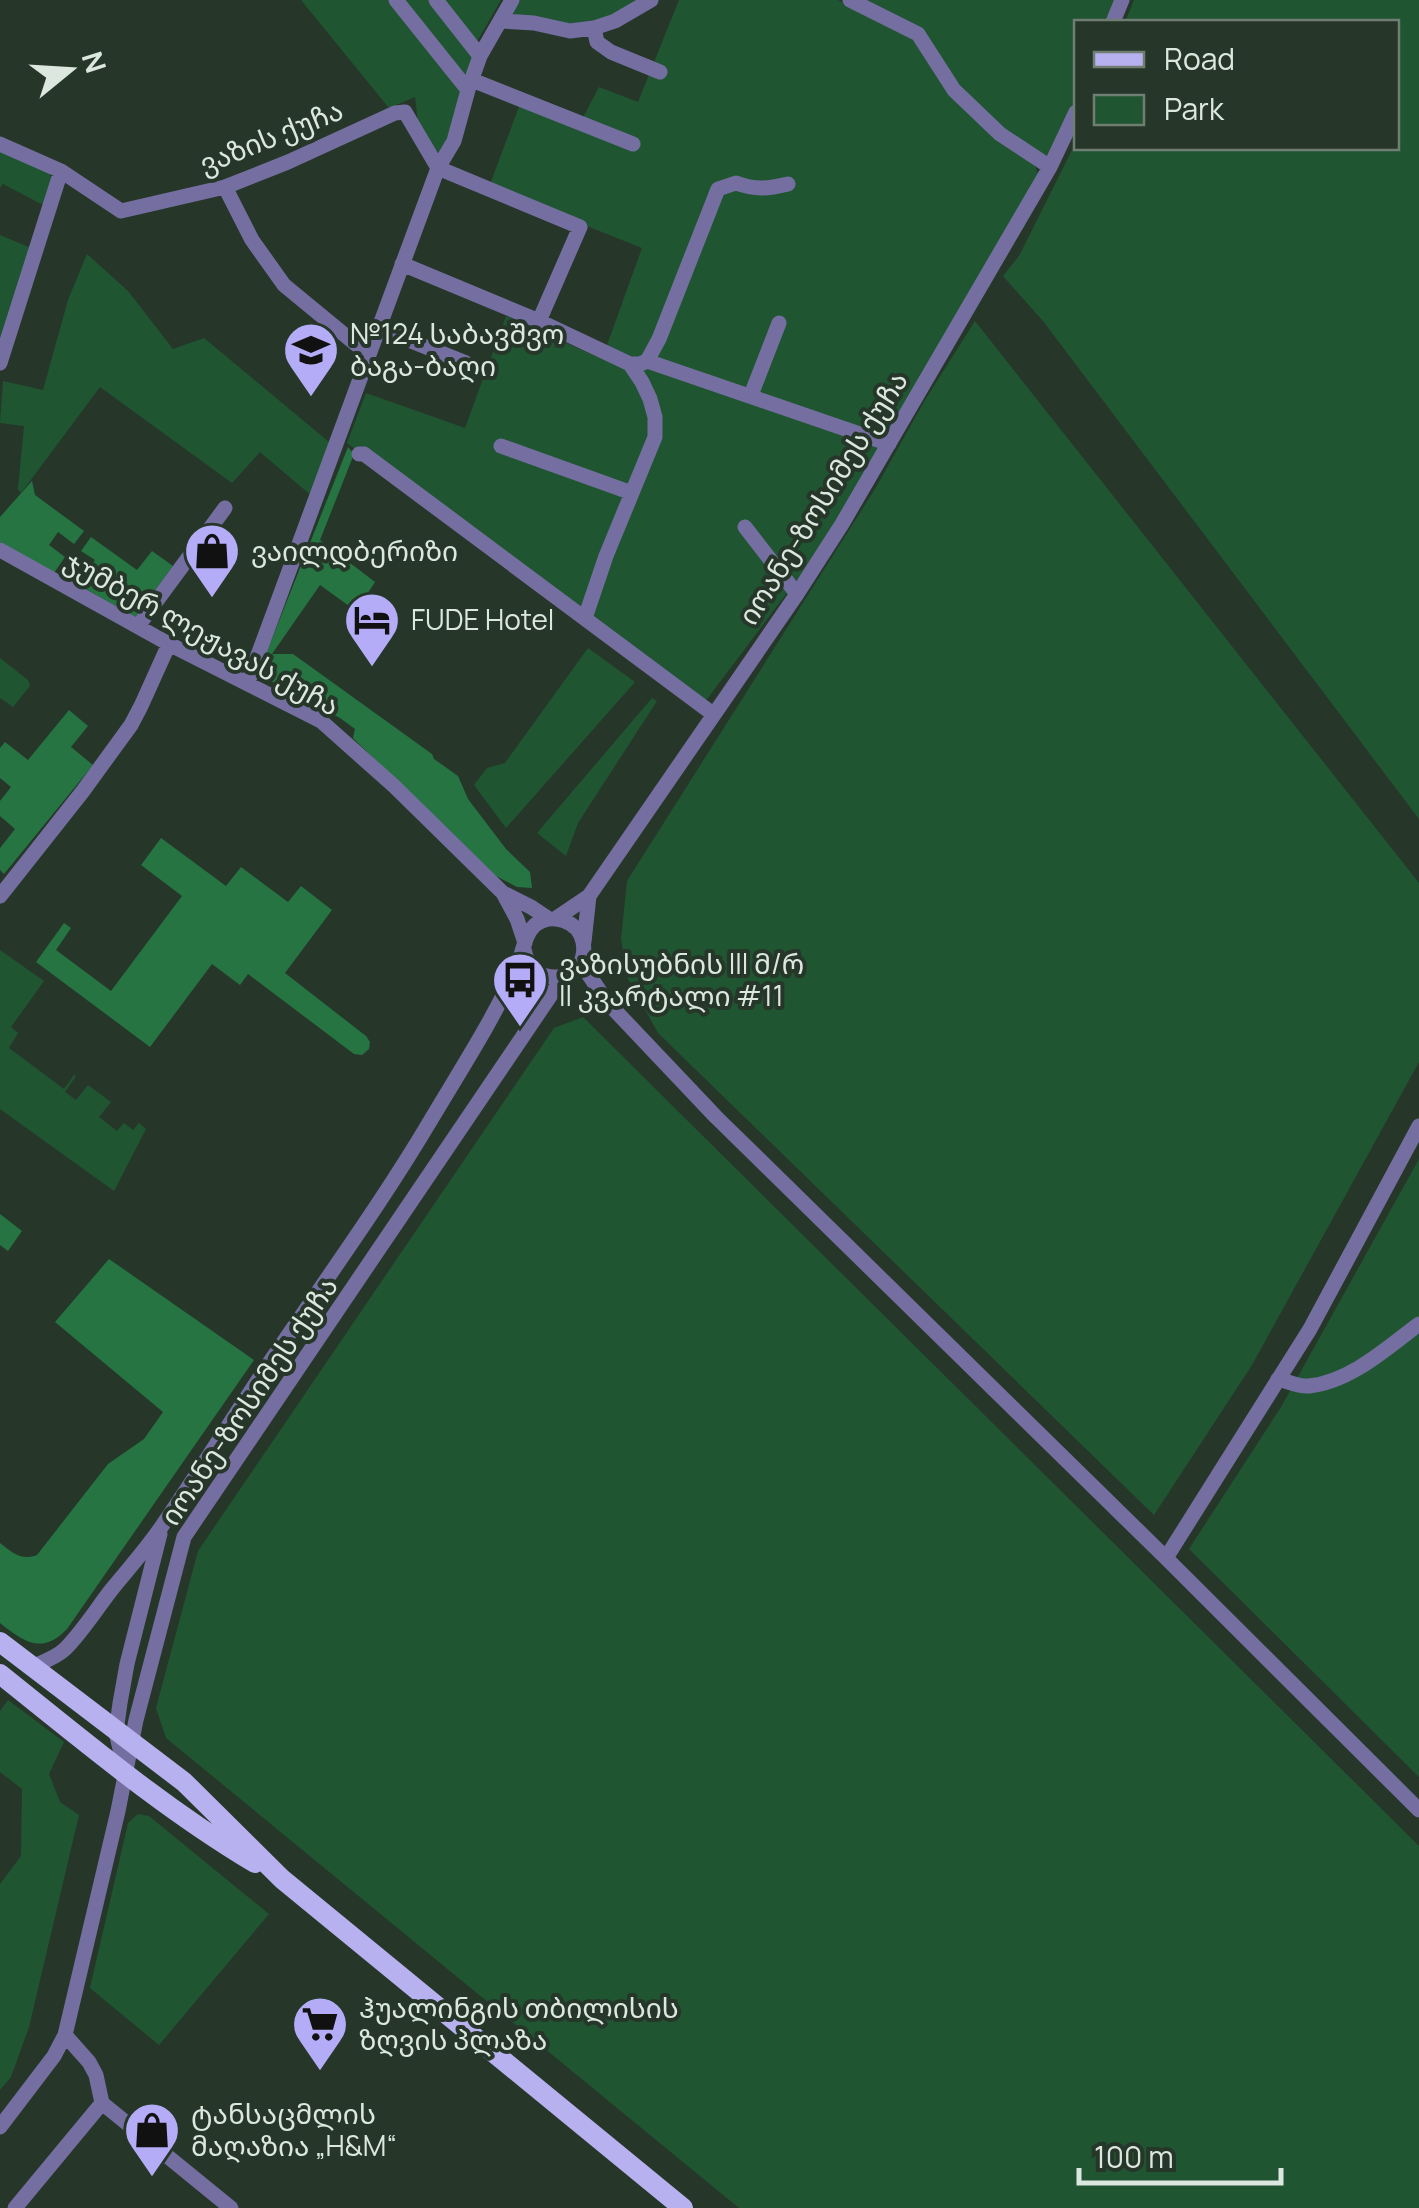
<svg xmlns="http://www.w3.org/2000/svg" width="1419" height="2208" font-family="Manrope,'Noto Sans Georgian',sans-serif">
  <style>
    .green { fill: #205532 }
    .forest { fill: #257442 }
    .lines { fill: none; stroke-linecap: round; stroke-linejoin: round }
    .minor { stroke: #756fa1; stroke-width: 15 }
    .major { stroke: #b8b1ef; stroke-width: 20 }
    .labels { text-anchor: middle; stroke-width: 8; stroke-linejoin: round; paint-order: stroke }
    .street-label { font-size: 28px; fill: #dce7df; stroke: #26372a }
    .poi-label { font-size: 28px; fill: #dce7df; stroke: #26372a; text-anchor: start }
  </style>
  <rect width="100%" height="100%" fill="#26372a"/>
  <path class="green" d="M301,0H392L464,98L446,141L437,156L419,129L415,97L389,108Z
    M396,0H436L480,56L468,90Z
    M439,0H501L475,45Z
    M512,0H651L594,28L502,21Z
    M679,0H838L910,37L1035,166L1039,177L849,500L802,573L698,711L637,662L347,443L366,393L465,428L506,316L602,359L642,248L489,187L520,104L578,127L599,87L638,102Z
    M850,0H1122L1113,22H1076V112L1050,167L1000,134L918,34Z
    M1134,0H1419V819L1043,321L1003,276L1019,256L1076,142V148H1396V22H1125Z
    M0,146L48,170L53,181L45,206L3,184L0,188Z
    M0,235L31,248L0,349Z
    M87,254L128,291L173,349L204,338L329,442L313,497L260,452L232,483L100,387L21,493L18,489L24,426L0,423L3,381L43,390L68,300Z
    M975,321L1419,883V1062L1252,1365L1154,1515L658,1033L628,979L621,939L627,881L875,489L925,400Z
    M588,648L635,682L506,828L474,785L487,768L505,763Z
    M0,658L28,680L30,686L13,707L0,698Z
    M652,698L657,701L578,823L566,856L537,833Z
    M0,950L44,981L11,1027L18,1033L9,1048L64,1089L74,1075L76,1076L65,1092L76,1100L88,1085L111,1102L99,1117L117,1131L124,1123L133,1130L139,1123L146,1129L114,1191L0,1109Z
    M583,1017L1419,1846V2208H739L166,1738L156,1708L198,1551L554,1028Z
    M1419,1159V1777L1189,1549L1281,1407Z
    M8,1700L64,1742L49,1774L60,1802L79,1815L29,2027L11,2077L0,2090V1884L21,1856L22,1789L0,1772V1711Z
    M138,1814L149,1816L269,1914L159,2045L90,1988L128,1823Z"/>
  <path class="forest" d="M348,447L354,454L320,540L375,582L356,611L320,585L272,654H293L432,754L434,759L458,776L468,799L506,849L530,872L532,888L517,887L494,875L359,744L353,738L355,729L340,718L258,674Z
    M32,481L35,495L84,531L74,544L58,532L49,545L65,557L54,573L0,542V517Z
    M91,537L137,570L152,551L173,566L135,617L63,576L73,563L87,570L95,560L81,551Z
    M69,710L88,726L71,747L93,765L4,874L0,870V848L15,829L0,816V801L11,787L0,778V748L5,742L28,760Z
    M161,838L226,886L241,867L288,902L301,886L332,910L285,973L366,1036L370,1042L369,1049L362,1055L354,1054L248,974L240,985L212,964L150,1047L36,962L64,923L71,928L56,950L111,991L182,896L141,865Z
    M0,1214L22,1231L8,1251L0,1245Z
    M109,1259L254,1360L67,1629C42,1655 24,1642 0,1623V1543C13,1553 21,1561 37,1555L108,1464L144,1439L163,1412L55,1322Z"/>
  <g class="lines">
    <path class="minor" d="M396,0L468,90
      M436,0L480,56
      M850,0L918,34L954,90L1000,134L1050,167
      M502,21L534,23L570,31L594,28L615,21L651,0
      M1113,22L1122,0
      M594,28L597,42L611,52L660,72
      M472,80L633,144
      M0,144L61,171L121,211L225,187L288,162L395,113L405,112L438,168
      M438,168L580,227L539,321
      M225,187L252,240L284,285L369,355
      M402,264L539,321L630,364L642,382L650,399L655,417V437L606,556L585,618
      M379,328L466,363
      M647,361L659,339L718,189L736,183C755,190 768,189 788,184
      M0,363L61,171
      M630,364H640L647,361L889,444
      M751,395L779,323
      M501,446L632,493
      M359,454H364L713,714
      M745,527L797,594
      M0,550L169,644L321,721L394,786L503,893L517,919L525,943
      M138,626L225,508
      M248,682L438,168L454,141L468,90L480,56L512,0
      M503,893L531,907L549,919
      M0,896L83,791L131,725L141,706L169,644
      M555,919L589,896L797,594L842,524L1050,167L1076,112
      M584,942L589,896
      M583,955L589,975L607,1002L716,1117L1166,1558L1419,1810
      M1278,1379C1287,1381 1299,1387 1309,1386C1350,1382 1387,1348 1419,1324
      M1166,1558L1310,1329L1419,1126
      M32,1667C43,1662 57,1657 65,1649C83,1631 97,1608 112,1589C130,1567 149,1546 164,1523C201,1469 236,1413 272,1359C326,1279 383,1201 432,1118C461,1069 494,1019 517,966C523,953 524,935 535,925C552,912 579,921 583,942C591,982 531,992 524,949
      M125,1770L116,1732L120,1703L127,1664L160,1534
      M65,2035L89,2062L96,2075L102,2103L231,2208
      M0,2127L54,2056L65,2035L118,1811L136,1720L184,1537L563,977
      M15,2208L102,2103"/>
    <path class="major" d="M0,1642L184,1782L282,1879L683,2208
      M0,1674C84,1741 163,1808 255,1863"/>
  </g>
  <defs>
    <g id="school-pin" transform="scale(2.875)"><path d="M0 17L-7.5 6A9.5 9.5 0 1 1 7.5 6Z" fill="#b5acf8" stroke="#26372a"/><path d="M0-5L7-2L0 1L-7-2ZM-4 1L0 2.5L4 1V4Q0 6-4 4Z" fill="#111"/></g>
    <g id="shop-pin" transform="scale(2.875)"><path d="M0 17L-7.5 6A9.5 9.5 0 1 1 7.5 6Z" fill="#b5acf8" stroke="#26372a"/><path d="M-5-2.5h2.3a2.7 3.5 0 0 1 5.4 0H5L5.5 6h-11ZM-1.5-2.5h3a1.5 2.3 0 0 0-3 0Z" fill="#111"/></g>
    <g id="hotel-pin" transform="scale(2.875)"><path d="M0 17L-7.5 6A9.5 9.5 0 1 1 7.5 6Z" fill="#b5acf8" stroke="#26372a"/><path d="M-6-4.5h1.5V1H6V5H4.5V3h-9V5H-6ZM-4 0a1.8 1.8 0 1 1 3.6 0ZM.5 0V-2.5h3Q6-2.5 6 0Z" fill="#111"/></g>
    <g id="bus-pin" transform="scale(2.875)"><path d="M0 17L-7.5 6A9.5 9.5 0 1 1 7.5 6Z" fill="#b5acf8" stroke="#26372a"/><path d="M-5-6H5V4H4V6H2V4H-2V6H-4V4H-5ZM-3.5-4V0h7V-4ZM-3.5 1.2v1.5H-2V1.2ZM2 1.2v1.5H3.5V1.2Z" fill="#111"/></g>
    <g id="supermarket-pin" transform="scale(2.875)"><path d="M0 17L-7.5 6A9.5 9.5 0 1 1 7.5 6Z" fill="#b5acf8" stroke="#26372a"/><path d="M-6-5.5h2.5l.6 2H6L4.5 2H-2.5L-4.4-4H-6ZM-1.5 3.2a1.3 1.3 0 1 0 .1 0ZM3 3.2a1.3 1.3 0 1 0 .1 0Z" fill="#111"/></g>
  </defs>
  <g fill-rule="evenodd">
    <use href="#school-pin" x="311" y="350"/>
    <use href="#shop-pin" x="212" y="551"/>
    <use href="#hotel-pin" x="372" y="620"/>
    <use href="#bus-pin" x="520" y="980"/>
    <use href="#supermarket-pin" x="320" y="2024"/>
    <use href="#shop-pin" x="152" y="2130"/>
  </g>
  <g class="labels">
    <g class="street-label">
      <text transform="translate(271 137) rotate(-22)" y="10">ვაზის ქუჩა</text>
      <text transform="translate(823 498) rotate(-58)" y="10">იოანე-ზოსიმეს ქუჩა</text>
      <text transform="translate(202 633) rotate(29)" y="10">ჯუმბერ ლეჟავას ქუჩა</text>
      <text transform="translate(249 1401) rotate(-56)" y="10">იოანე-ზოსიმეს ქუჩა</text>
    </g>
    <g class="poi-label">
      <text x="350" y="344">№124 საბავშვო<tspan x="350" dy="32">ბაგა-ბაღი</tspan></text>
      <text x="251" y="561">ვაილდბერიზი</text>
      <text x="411" y="630">FUDE Hotel</text>
      <text x="559" y="974">ვაზისუბნის III მ/რ<tspan x="559" dy="32">II კვარტალი #11</tspan></text>
      <text x="359" y="2018">ჰუალინგის თბილისის<tspan x="359" dy="32">ზღვის პლაზა</tspan></text>
      <text x="191" y="2124">ტანსაცმლის<tspan x="191" dy="32">მაღაზია „H&amp;M“</tspan></text>
    </g>
  </g>
  <rect x="1074" y="20" width="325" height="130" fill="#26372a" stroke="#6f7d72" stroke-width="2.5"/>
  <rect x="1094" y="52" width="50" height="15" fill="#b8b1ef" stroke="#6f7d72" stroke-width="2.5"/>
  <text x="1164" y="70" font-size="30" fill="#dce7df">Road</text>
  <rect x="1094" y="95" width="50" height="30" fill="#205532" stroke="#6f7d72" stroke-width="2.5"/>
  <text x="1164" y="120" font-size="30" fill="#dce7df">Park</text>
  <g transform="translate(70 70) rotate(72)" stroke="#26372a" stroke-width="8" paint-order="stroke">
  <path d="M0-8L18 38L0 25L-18 38Z" fill="#dce7df"/>
  <text y="-15" font-size="28" font-weight="bold" text-anchor="middle" fill="#dce7df">N</text>
  </g>
  <path d="M1079 2168v15h202v-15" fill="none" stroke="#dce7df" stroke-width="5"/>
  <text x="1094" y="2168" font-size="30" fill="#dce7df" stroke="#26372a" stroke-width="8" paint-order="stroke">100 m</text>
</svg>
